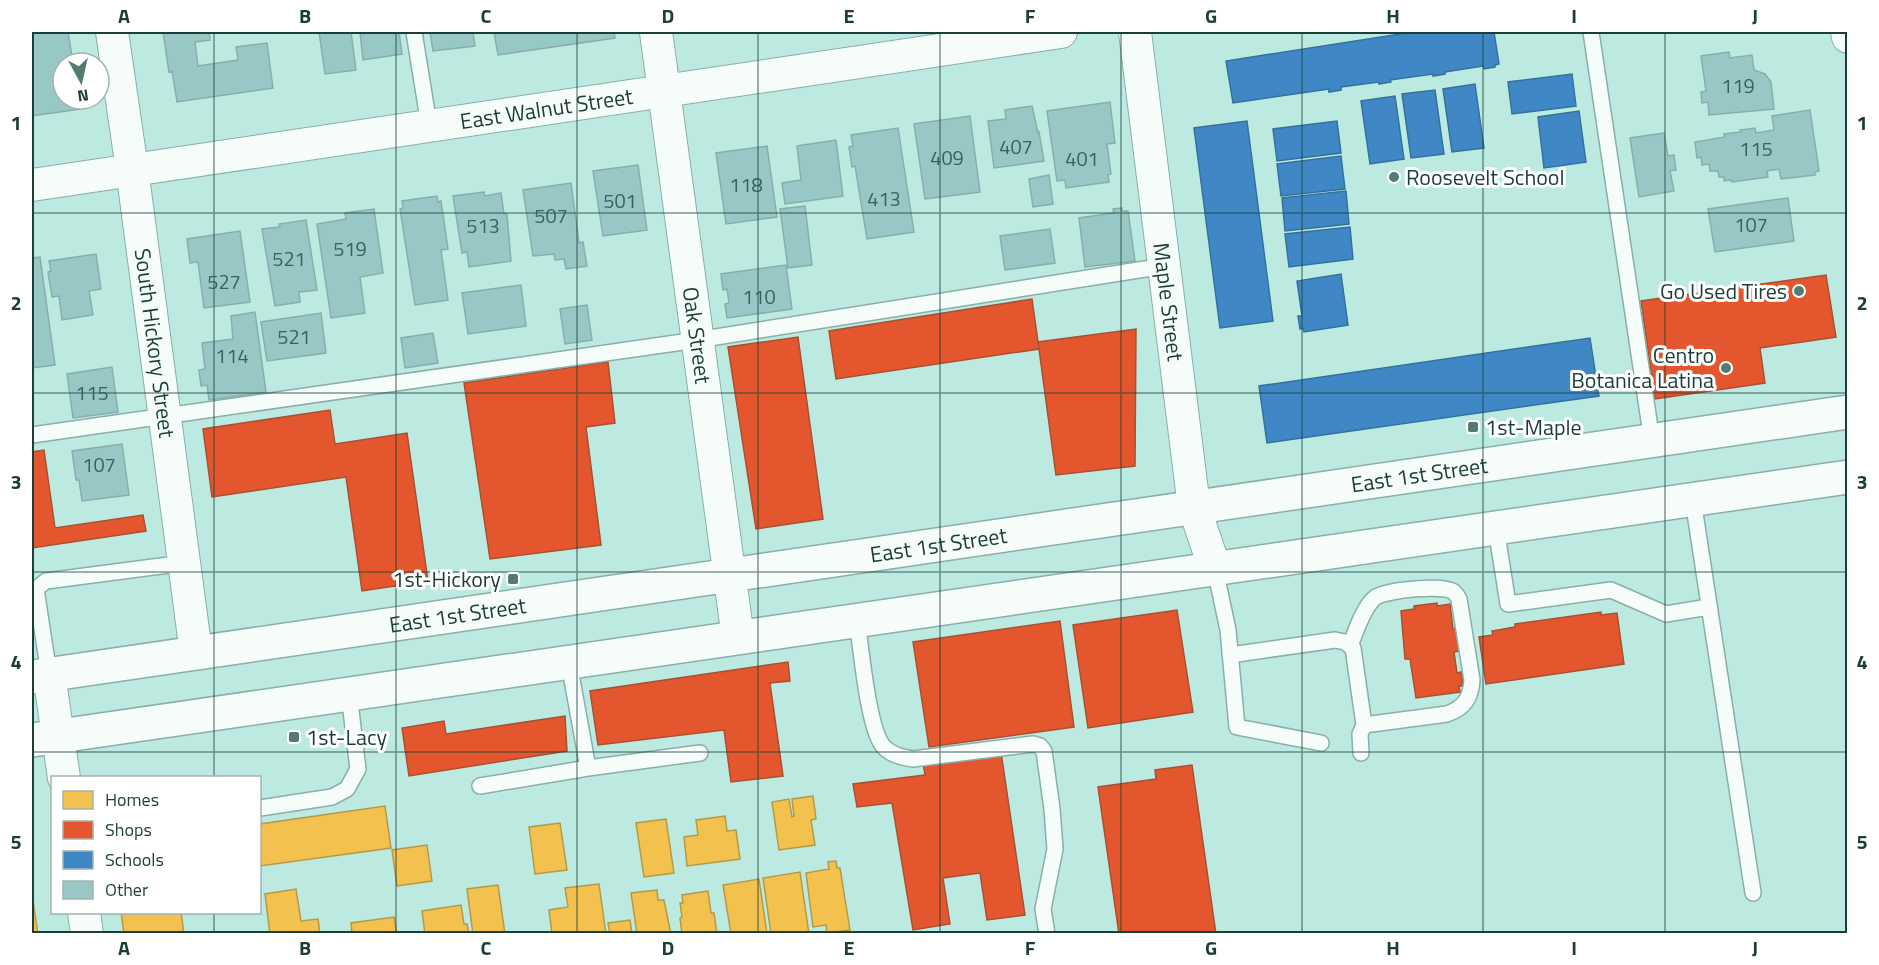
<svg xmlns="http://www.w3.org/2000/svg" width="1879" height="965" font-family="'Titillium Web',sans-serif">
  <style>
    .homes { fill: #f2c14e; stroke: #b29a47; stroke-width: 1.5 }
    .shops { fill: #e4572e; stroke: #a85031; stroke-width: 1.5 }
    .schools { fill: #3f88c5; stroke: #34729b; stroke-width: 1.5 }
    .building { fill: #98c8c6; stroke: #87aeab; stroke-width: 1.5 }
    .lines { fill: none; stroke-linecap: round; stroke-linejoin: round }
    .lane-casing { stroke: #89afa8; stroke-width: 18 }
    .street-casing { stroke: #89afa8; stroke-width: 34 }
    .secondary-casing { stroke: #89afa8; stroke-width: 36 }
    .lane { stroke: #f5fcfa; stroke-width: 15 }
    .street { stroke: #f5fcfa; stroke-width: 32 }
    .secondary { stroke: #f5fcfa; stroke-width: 33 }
    .grid { fill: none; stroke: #1b3f38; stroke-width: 1.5; stroke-opacity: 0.55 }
    .poi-dot { fill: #537b73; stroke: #fff; stroke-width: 2 }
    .labels { text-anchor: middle; stroke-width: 6; stroke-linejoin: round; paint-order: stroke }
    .number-label { font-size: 20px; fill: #3a615c }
    .street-label { font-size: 22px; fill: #1b3f38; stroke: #fff }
    .poi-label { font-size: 22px; fill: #1b3f38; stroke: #fff; text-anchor: start }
    .neatline { fill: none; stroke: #1b3f38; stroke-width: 2 }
    .grid-label { font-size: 20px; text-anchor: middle; font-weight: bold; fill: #1b3f38 }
  </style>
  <rect width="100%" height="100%" fill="#bceae1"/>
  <path class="homes" d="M813,796L816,819L811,820L815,845L779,850L772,802L789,799L792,817L794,816L792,799Z
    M385,806L391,848L260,866V824Z
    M725,816L727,831L736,830L740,859L687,866L684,837L698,835L696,820Z
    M666,819L674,873L644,877L636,823Z
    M560,823L567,870L535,874L529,827Z
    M427,845L432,881L397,886L392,850Z
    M836,861L837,868H840L850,930L827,933L826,925L813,927L806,873L829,869L828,862Z
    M800,872L809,934H771L763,878Z
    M759,879L767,934H731L723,885Z
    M599,884L606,934H552L549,910L568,907L565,888Z
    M498,885L505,934H473L467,889Z
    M296,889L301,921L318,919L320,934H270L265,894Z
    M657,890L658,900H664L671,934H637L631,893Z
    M708,891L711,913H714L717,934H682L680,918L682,917L680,903H683L682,895Z
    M32,901H33L38,934H32Z
    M461,905L464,924H467L469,934H425L422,911Z
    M121,912H181L184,934H124Z
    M394,917L397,934H352L351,923Z
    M630,920L632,934H610L608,923Z"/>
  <path class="shops" d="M1826,275L1836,337L1760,348L1765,383L1655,399L1641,301Z
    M1032,299L1039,349L836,379L829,331Z
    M1136,329L1135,466L1056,475L1038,342Z
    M798,337L823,519L756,529L728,347Z
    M608,362L615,423L586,427L601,545L490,559L464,383Z
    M330,410L335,444L407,433L428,581L362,591L346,477L212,497L203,429Z
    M44,450L55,528L143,515L146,531L32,548V452Z
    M1437,603V606L1450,604L1453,629H1457L1460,651L1454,652L1457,673L1461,672L1463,686H1459L1460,692L1416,698L1410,659H1405L1401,611L1414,609V606Z
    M1177,610L1193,712L1088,728L1073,625Z
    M1601,612V615L1617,613L1624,664L1486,684L1479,637L1493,635L1492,631L1515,627V624Z
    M1060,621L1074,727L929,747L913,642Z
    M788,662L790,681L770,683L783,776L731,782L724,730L598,745L590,691Z
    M565,716L567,751L409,776L402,728L444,721L446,734Z
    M1001,752L1025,915L987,920L980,873L943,878L950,924L913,930L892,803L857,807L853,784L925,775L923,763Z
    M1192,765L1216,934H1119L1098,787L1156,779L1155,770Z"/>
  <path class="schools" d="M1413,32H1494L1499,64L1495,65V67L1484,69L1483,66L1445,72V74L1433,76V74L1390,80L1391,82L1379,84V82L1341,87V90L1329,92V89L1233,103L1226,61Z
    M1572,74L1576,106L1512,114L1508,82Z
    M1475,84L1484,148L1452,152L1443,89Z
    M1435,90L1444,154L1411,158L1402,94Z
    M1395,96L1404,159L1370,164L1361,101Z
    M1579,111L1586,162L1544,168L1538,117Z
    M1247,121L1273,321L1220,328L1194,128Z
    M1337,121L1341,153L1277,161L1273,129Z
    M1341,156L1345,189L1281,196L1277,164Z
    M1346,191L1349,224L1285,231L1282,198Z
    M1350,227L1353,259L1289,267L1285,234Z
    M1341,274L1348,325L1304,332L1303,328L1300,329L1298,316H1302L1297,281Z
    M1590,338L1599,396L1267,443L1259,386Z"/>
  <path class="building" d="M32,32H68L73,63H63V99H78L80,109L32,116Z
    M163,32H209L210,40L195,42L198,66L238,60L236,47L267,43L273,88L177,102L172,71L169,72Z
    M319,32H351L356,70L325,74Z
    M360,32H399L402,54L363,60Z
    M430,32H473L475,46L433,51Z
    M494,32H614L615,38L498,55Z
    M1729,52L1730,58L1752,55L1754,70L1765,74L1771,82L1774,109L1709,115L1708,102L1702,103L1701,92L1706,91L1701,56Z
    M1110,102L1115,143L1107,144L1111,174L1108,175L1109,182L1066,188L1065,180L1057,181L1047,111Z
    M1032,106L1038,133L1039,132L1044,161L994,168L988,121L1006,119L1005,110Z
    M1810,110L1819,171L1815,172V175L1781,179L1779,169L1767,171L1768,177L1732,182L1731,180L1724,181V177H1719L1718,171H1710L1709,164L1702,165L1701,157L1697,158L1695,142L1725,137L1724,134L1741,132L1740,130L1755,128L1756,133L1774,130L1772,116Z
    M970,116L980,192L925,199L914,124Z
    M898,128L914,232L867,239L855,166L852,167L849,147L853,146L851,135Z
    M1664,133L1668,156L1674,155L1676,170L1670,171L1674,191L1639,197L1630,138Z
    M836,140L843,196L785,204L782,183L801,180L797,146Z
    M767,146L777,217L726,224L716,153Z
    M638,165L647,230L603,236L593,171Z
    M1049,175L1053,204L1033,207L1029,179Z
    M571,183L579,243L583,242L587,266L566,269L564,259L555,260L554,254L533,256L523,190Z
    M484,192L485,196L501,193L504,214H507L511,261L469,267L467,252L462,253L453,196Z
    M437,196L438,202L441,201L448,249L441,250L448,300L415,305L400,209L403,208L402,201Z
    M1788,198L1794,241L1715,252L1708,209Z
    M805,206L812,265L788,268L780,209Z
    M1122,208V211H1128L1135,261L1085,267L1079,218L1114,213L1113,209Z
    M374,209L383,273L360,277L365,313L331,318L317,224L346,219L345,213Z
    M306,220L317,290L299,292L300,302L275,306L262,229L280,227L279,224Z
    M1050,229L1055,263L1005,270L1000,236Z
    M240,231L250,302L204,308L198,262L190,263L187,239Z
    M96,254L101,289L89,291L93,315L62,320L59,296L52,297L48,272L51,271L49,261Z
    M40,257L55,365L32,368V258Z
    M786,265L792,309L727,318L725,304L729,303L727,289L723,290L721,274Z
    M521,285L526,326L468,334L462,293Z
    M587,305L592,340L565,344L560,309Z
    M255,312L266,392L209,400L207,385L201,386L199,370L205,369L202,343L233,339L231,316Z
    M321,313L326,353L267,361L261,322Z
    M433,333L438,363L405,368L401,338Z
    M112,367L118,412L73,418L67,374Z
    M122,444L129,495L82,501L79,480H76L72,451Z"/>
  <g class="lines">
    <g class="lane-casing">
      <path id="lane" d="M414,32L429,125
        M1591,32L1652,441
        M32,435L697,340L1164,266
        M1693,500L1753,893
        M1496,528L1508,604L1611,590L1666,614L1709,607
        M1215,569L1228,630L1237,727L1321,743
        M857,621C861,647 868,728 883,746C891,755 901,757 913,759L1033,744L1040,746L1044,751L1052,809L1055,849L1043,909L1047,934
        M1350,646C1355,633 1364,605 1376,597C1387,590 1444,584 1454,592C1456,594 1458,597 1459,599L1472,680C1471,698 1464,708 1447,714L1364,725
        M1230,655L1335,640L1345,642L1353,648L1364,725L1360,734L1361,753
        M49,674L36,589L46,581L184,563
        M588,768L700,753
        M480,786L588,768L569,663
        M260,808L332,797L347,789L358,769L349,694"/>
    </g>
    <g class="street-casing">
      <g id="street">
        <path id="s1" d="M112,32L132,169L196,653"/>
        <path id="s2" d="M656,32L738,638"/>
        <path id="s3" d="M1135,32L1194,507L1215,569"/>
        <path d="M1847,32L1848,37"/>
        <path id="s4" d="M32,185L1061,32"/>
        <path d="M49,674L64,778"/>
        <path d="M84,912L87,934"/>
      </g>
    </g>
    <g class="secondary-casing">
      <g id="secondary">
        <path id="s5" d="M32,677L1848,412"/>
        <path d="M32,740L1848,477"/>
      </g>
    </g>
    <use href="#lane" class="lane"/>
    <use href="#street" class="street"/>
    <use href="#secondary" class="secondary"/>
  </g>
  <path class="grid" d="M214,32V778M396,32V934M577,32V934M758,32V934M940,32V934M1121,32V934M1302,32V934M1483,32V934M1665,32V934M32,213H1848M32,393H1848M32,572H1848M32,752H1848M214,912V934"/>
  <g class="poi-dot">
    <circle cx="1394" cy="177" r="6"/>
    <circle cx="1799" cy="291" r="6"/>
    <circle cx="1726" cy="368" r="6"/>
    <rect x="1467" y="421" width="12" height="12" rx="3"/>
    <rect x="507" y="573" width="12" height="12" rx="3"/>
    <rect x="288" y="731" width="12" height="12" rx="3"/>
  </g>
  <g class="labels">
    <g class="number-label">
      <text x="1738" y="93">119</text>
      <text x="1016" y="154">407</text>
      <text x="1756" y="156">115</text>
      <text x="947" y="165">409</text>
      <text x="1082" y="166">401</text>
      <text x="746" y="192">118</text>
      <text x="884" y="206">413</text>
      <text x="620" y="208">501</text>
      <text x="551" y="223">507</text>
      <text x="1751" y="232">107</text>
      <text x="483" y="233">513</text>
      <text x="350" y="256">519</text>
      <text x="289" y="266">521</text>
      <text x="224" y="289">527</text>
      <text x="759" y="304">110</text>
      <text x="294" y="344">521</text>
      <text x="232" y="363">114</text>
      <text x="92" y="400">115</text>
      <text x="99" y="472">107</text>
    </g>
    <g class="street-label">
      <text dy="8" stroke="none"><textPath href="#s4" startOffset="520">East Walnut Street</textPath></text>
      <text dy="8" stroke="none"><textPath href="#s3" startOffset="272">Maple Street</textPath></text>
      <text dy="8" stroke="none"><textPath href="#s2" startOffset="306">Oak Street</textPath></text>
      <text dy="8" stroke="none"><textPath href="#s1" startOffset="314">South Hickory Street</textPath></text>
      <text dy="8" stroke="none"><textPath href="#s5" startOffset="1402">East 1st Street</textPath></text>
      <text dy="8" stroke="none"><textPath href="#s5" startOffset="916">East 1st Street</textPath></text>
      <text dy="8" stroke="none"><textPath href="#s5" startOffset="430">East 1st Street</textPath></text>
    </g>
    <g class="poi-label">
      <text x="1406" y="185">Roosevelt School</text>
      <text x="1787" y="299" text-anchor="end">Go Used Tires</text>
      <text x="1714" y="363" text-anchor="end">Centro<tspan x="1714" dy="25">Botanica Latina</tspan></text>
      <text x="1485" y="435">1st-Maple</text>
      <text x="501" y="587" text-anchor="end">1st-Hickory</text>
      <text x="306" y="745">1st-Lacy</text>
    </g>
  </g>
  <rect width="1879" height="965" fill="none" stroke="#ffffff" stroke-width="66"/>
  <rect x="51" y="776" width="210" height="138" fill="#ffffff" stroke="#a4b2af" stroke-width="1.5"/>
  <rect x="63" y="791" width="30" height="18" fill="#f2c14e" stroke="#a4b2af" stroke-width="1.5"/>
  <text x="105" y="806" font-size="18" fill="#1b3f38">Homes</text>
  <rect x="63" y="821" width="30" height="18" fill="#e4572e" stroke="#a4b2af" stroke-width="1.5"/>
  <text x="105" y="836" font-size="18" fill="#1b3f38">Shops</text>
  <rect x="63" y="851" width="30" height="18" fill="#3f88c5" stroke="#a4b2af" stroke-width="1.5"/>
  <text x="105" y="866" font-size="18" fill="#1b3f38">Schools</text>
  <rect x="63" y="881" width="30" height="18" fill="#98c8c6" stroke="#a4b2af" stroke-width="1.5"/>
  <text x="105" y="896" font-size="18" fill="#1b3f38">Other</text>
  <g transform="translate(81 81) rotate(172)"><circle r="28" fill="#ffffff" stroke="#a4b2af" stroke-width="1.5"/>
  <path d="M0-4.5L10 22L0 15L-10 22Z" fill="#537b73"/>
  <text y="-9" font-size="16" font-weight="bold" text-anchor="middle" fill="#1b3f38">N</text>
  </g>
  <rect x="33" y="33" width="1813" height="899" class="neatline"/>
  <g class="grid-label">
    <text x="124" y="23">A</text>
    <text x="305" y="23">B</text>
    <text x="486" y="23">C</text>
    <text x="668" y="23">D</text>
    <text x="849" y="23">E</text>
    <text x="1030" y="23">F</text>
    <text x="1211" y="23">G</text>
    <text x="1393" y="23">H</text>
    <text x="1574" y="23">I</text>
    <text x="1755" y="23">J</text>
    <text x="16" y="130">1</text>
    <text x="1862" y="130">1</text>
    <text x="16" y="310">2</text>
    <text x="1862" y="310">2</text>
    <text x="16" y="489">3</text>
    <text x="1862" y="489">3</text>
    <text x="16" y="669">4</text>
    <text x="1862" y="669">4</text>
    <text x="16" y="849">5</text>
    <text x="1862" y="849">5</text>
    <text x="124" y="955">A</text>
    <text x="305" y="955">B</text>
    <text x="486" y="955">C</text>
    <text x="668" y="955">D</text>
    <text x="849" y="955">E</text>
    <text x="1030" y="955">F</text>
    <text x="1211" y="955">G</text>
    <text x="1393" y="955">H</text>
    <text x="1574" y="955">I</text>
    <text x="1755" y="955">J</text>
  </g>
</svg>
